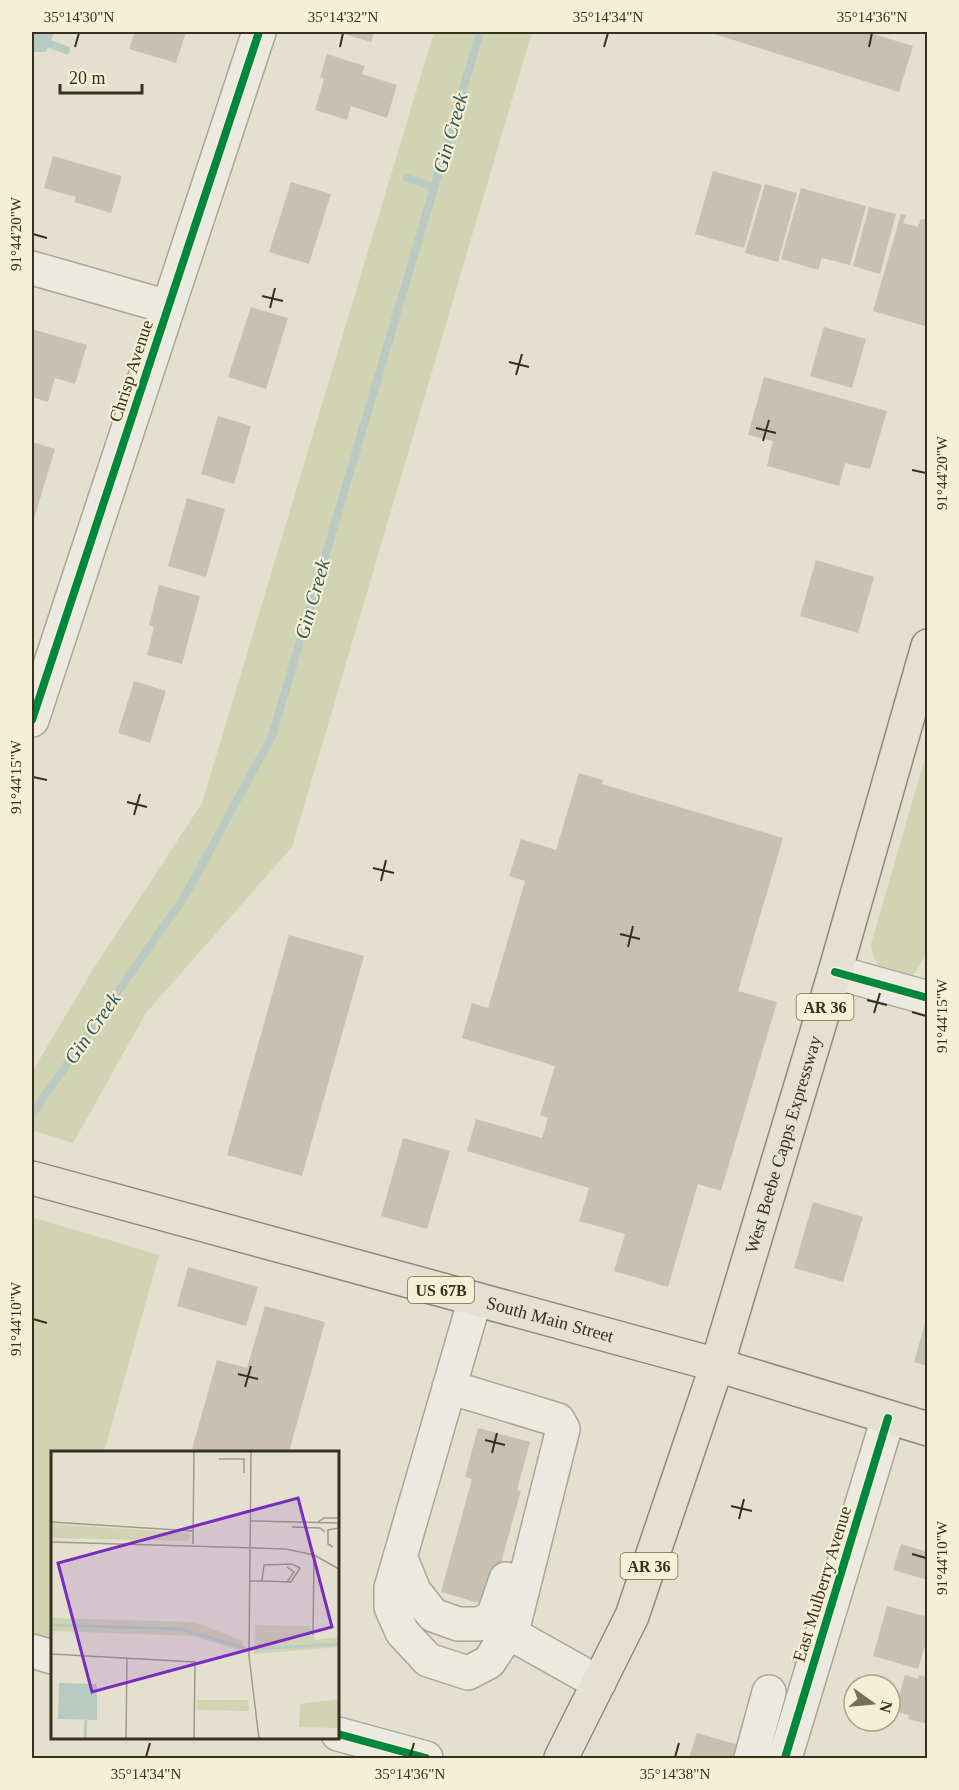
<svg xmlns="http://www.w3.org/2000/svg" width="959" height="1790" font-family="Georgia,serif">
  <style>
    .green { fill: #d0d4b2 }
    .water { fill: #b9cac2 }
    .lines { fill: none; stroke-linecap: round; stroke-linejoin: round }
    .stream { stroke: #b9cac2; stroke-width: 8 }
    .building { fill: #c8c0b0 }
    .minor-casing { stroke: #aaa597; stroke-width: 36 }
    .major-casing { stroke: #8f8a7e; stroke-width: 36 }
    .minor { stroke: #eceae0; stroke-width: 33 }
    .major { stroke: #e4e0d2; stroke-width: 33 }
    .cycleway-casing { stroke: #f5efd5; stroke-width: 11 }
    .cycleway { stroke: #00873e; stroke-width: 8 }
    .ticks { fill: none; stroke: #392f1f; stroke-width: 2 }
    .labels { text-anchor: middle; stroke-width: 4.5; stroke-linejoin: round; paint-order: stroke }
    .shield { fill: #f5efd5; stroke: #716956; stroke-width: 1.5 }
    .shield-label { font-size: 16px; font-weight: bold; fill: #392f1f }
    .street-label { font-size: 18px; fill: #392f1f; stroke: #f5efd5 }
    .water-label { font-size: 20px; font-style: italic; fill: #2f5658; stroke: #f5efd5 }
    .inset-river { fill: none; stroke: #b9cac2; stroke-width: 3 }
    .inset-road { fill: none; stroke: #a09989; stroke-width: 1.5 }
    .view { fill: #7b2cbf; fill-opacity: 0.15; stroke: #7b2cbf; stroke-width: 3 }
    .inset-edge { fill: none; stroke: #392f1f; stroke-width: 3 }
    .neatline { fill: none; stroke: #392f1f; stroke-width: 2 }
    .ticks-label { font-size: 15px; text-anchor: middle; fill: #392f1f }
  </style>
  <rect width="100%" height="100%" fill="#e4e0cf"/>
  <path class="green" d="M434,32H532L292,847L146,1013L73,1143L32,1130V1072L92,971L202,803Z
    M927,751L928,951L914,974L898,979L881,972L873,956L871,944Z
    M32,1217L159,1255L104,1452H52V1641L32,1635Z"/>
  <path class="water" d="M32,32H54L50,44L45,52H32Z"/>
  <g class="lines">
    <path class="stream" d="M50,44L66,50
      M407,178L434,187
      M32,1114L185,896L272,736L480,32"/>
  </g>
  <path class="building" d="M135,32H186L176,63L129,49Z
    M337,32H374L371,42Z
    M708,32H867L913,46L899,92Z
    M327,54L365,66L362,74L397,85L387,118L351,106L347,120L315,110L324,79L320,77Z
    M53,156L122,176L111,213L74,202L76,197L44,188Z
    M713,171L762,185L744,248L695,234Z
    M291,182L331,194L309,264L269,252Z
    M765,184L797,193L778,262L745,253Z
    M801,188L866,206L850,265L822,258L818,270L781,259Z
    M869,207L896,214L880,274L853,266Z
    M901,214L906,215L903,223L918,227L921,219L928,220V327L873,311Z
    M251,307L288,318L266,389L228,377Z
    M824,327L866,339L852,388L810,376Z
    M32,329L87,345L75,384L55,378L48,402L32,397Z
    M764,377L887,411L870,469L845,463L839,486L767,466L773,441L748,435Z
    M218,416L251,426L234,484L201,474Z
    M32,442L55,449L34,519L32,518Z
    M187,498L225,509L206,577L168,566Z
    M816,560L874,577L858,633L800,616Z
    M159,585L200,596L182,664L147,655L154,627L149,625Z
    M134,681L166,691L150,743L118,733Z
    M579,773L603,780L602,784L783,838L738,991L777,1002L721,1191L698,1184L668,1287L614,1271L625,1234L579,1221L589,1188L467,1151L476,1119L542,1138L548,1118L540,1115L555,1066L462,1038L472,1003L488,1008L525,881L509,876L521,839L556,850Z
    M289,935L364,956L302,1176L227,1155Z
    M403,1138L450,1151L427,1229L381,1216Z
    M813,1202L863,1217L843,1282L794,1268Z
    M188,1267L258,1287L246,1326L177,1306Z
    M265,1306L325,1322L289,1452H203L192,1449L217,1360L247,1368Z
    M927,1316H928V1366L914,1362Z
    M478,1428L530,1442L517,1490L521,1491L489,1606L441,1592L472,1479L465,1477Z
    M901,1544L928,1552V1580L893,1570Z
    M887,1606L928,1617V1636L918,1669L873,1656Z
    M905,1675L918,1679L919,1675L928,1677V1724L908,1719L909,1715L895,1711Z
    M697,1733L746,1747L743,1758H689Z"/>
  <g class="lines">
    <g class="minor-casing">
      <path id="minor" d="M32,268L168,307
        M32,720L259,32
        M835,972L928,998
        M449,1387L558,1420L563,1429L514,1624L489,1662L468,1673L428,1660L402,1632L391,1607V1588L475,1299
        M400,1556L414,1591L433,1615L458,1624H479L493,1617L506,1579
        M508,1632L599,1683
        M32,1651L52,1657
        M338,1734L426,1758
        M751,1758L769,1692
        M785,1758L888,1418"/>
    </g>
    <g class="major-casing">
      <g id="major">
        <path id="s1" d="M32,1178L717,1365L928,1429"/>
        <path id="s2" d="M561,1758L632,1616L717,1365L835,972L928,646"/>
      </g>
    </g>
    <use href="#minor" class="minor"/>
    <use href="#major" class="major"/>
    <g class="cycleway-casing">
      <path id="cycleway" d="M32,720L259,32
        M835,972L928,998
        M338,1734L426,1758
        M785,1758L888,1418"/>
    </g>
    <use href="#cycleway" class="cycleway"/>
  </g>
  <path class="ticks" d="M75,47L79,33M340,47L343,33M604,47L608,33M869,47L872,33M33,234L47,238M262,296L283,301M270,308L275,288M509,362L529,367M516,375L522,354M756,428L776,433M763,441L769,420M912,470L926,473M33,777L47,780M127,802L147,807M134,815L140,794M373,868L394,873M381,881L386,860M620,934L640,939M628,947L633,926M867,1000L887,1005M912,1012L926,1016M874,1013L880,993M33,1319L47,1323M238,1374L258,1379M245,1387L251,1366M485,1440L505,1445M492,1453L497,1433M731,1506L752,1511M739,1519L744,1499M912,1554L926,1558M146,1757L150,1743M410,1757L414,1743M675,1757L679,1743"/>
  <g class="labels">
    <g class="shield">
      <rect x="796.5" y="994" width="57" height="26" rx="4.5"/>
      <rect x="408" y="1277" width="66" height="26" rx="4.5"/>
      <rect x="620.5" y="1553" width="57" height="26" rx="4.5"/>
    </g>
    <g class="shield-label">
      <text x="825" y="1013">AR 36</text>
      <text x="441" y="1296">US 67B</text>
      <text x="649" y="1572">AR 36</text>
    </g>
    <g class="street-label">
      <text transform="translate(131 371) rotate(-72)" y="6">Chrisp Avenue</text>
      <text dy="6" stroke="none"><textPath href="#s2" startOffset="654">West Beebe Capps Expressway</textPath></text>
      <text dy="6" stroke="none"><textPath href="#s1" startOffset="537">South Main Street</textPath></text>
      <text transform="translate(822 1584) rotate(-73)" y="6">East Mulberry Avenue</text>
    </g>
    <g class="water-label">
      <text transform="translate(450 133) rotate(-74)" y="7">Gin Creek</text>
      <text transform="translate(312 599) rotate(-74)" y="7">Gin Creek</text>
      <text transform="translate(92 1028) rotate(-55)" y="7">Gin Creek</text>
    </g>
  </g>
  <g transform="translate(51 1451)">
    <rect width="288" height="288" fill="#e4e0cf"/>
    <path d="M0,73L136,82L140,85L136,90L0,87ZM0,167L144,171L192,190L191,200L142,185L0,180ZM204,174L259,175L264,189L288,186V196L203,203ZM288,248V277L248,276L249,253ZM146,249H197L198,260L146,259Z" fill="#d0d4b2"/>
    <path d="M8,232L46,233V269L7,268Z" fill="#b9cac2"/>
    <path class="inset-river" d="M0,174L130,178L194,197M202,198L288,193M34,288L35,269"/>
    <path class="inset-road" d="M168,0H188M200,0L198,205L208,288M168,8H193V22M200,70L288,72M0,71L142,80M267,71L273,67H288M241,76L269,77L274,81M0,91L235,98L263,104L288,118M142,93L143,0M282,96L277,93V79L288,77M198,130H211L240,131L249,117L241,113L213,114L211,130M236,131L243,121L236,116M262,184L263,104M0,203L144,211L143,288M75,288L76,207"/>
    <path class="view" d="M247,47L281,176L41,241L7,112Z"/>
    <rect width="288" height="288" class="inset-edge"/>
  </g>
  <rect width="959" height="1790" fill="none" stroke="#f5efd5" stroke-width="66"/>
  <g transform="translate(872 1703) rotate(105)"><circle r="28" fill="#f5efd5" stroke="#aaa28c" stroke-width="1.5"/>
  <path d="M0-4.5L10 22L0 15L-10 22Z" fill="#756d5d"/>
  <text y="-9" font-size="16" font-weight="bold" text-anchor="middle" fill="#392f1f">N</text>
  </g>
  <path d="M60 84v9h82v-9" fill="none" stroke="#392f1f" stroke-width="3"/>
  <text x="69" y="84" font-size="18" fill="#392f1f" stroke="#f5efd5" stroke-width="4.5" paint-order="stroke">20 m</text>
  <rect x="33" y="33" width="893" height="1724" class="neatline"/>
  <g class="ticks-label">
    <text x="79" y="22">35°14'30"N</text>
    <text x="343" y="22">35°14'32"N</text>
    <text x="608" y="22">35°14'34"N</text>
    <text x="872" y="22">35°14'36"N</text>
    <text transform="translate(16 234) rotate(-90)" y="5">91°44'20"W</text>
    <text transform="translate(942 473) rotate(-90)" y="5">91°44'20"W</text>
    <text transform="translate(16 777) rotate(-90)" y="5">91°44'15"W</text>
    <text transform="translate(942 1016) rotate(-90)" y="5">91°44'15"W</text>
    <text transform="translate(16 1319) rotate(-90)" y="5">91°44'10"W</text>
    <text transform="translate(942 1558) rotate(-90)" y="5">91°44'10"W</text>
    <text x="146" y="1779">35°14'34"N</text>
    <text x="410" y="1779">35°14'36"N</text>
    <text x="675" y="1779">35°14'38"N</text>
  </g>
</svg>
